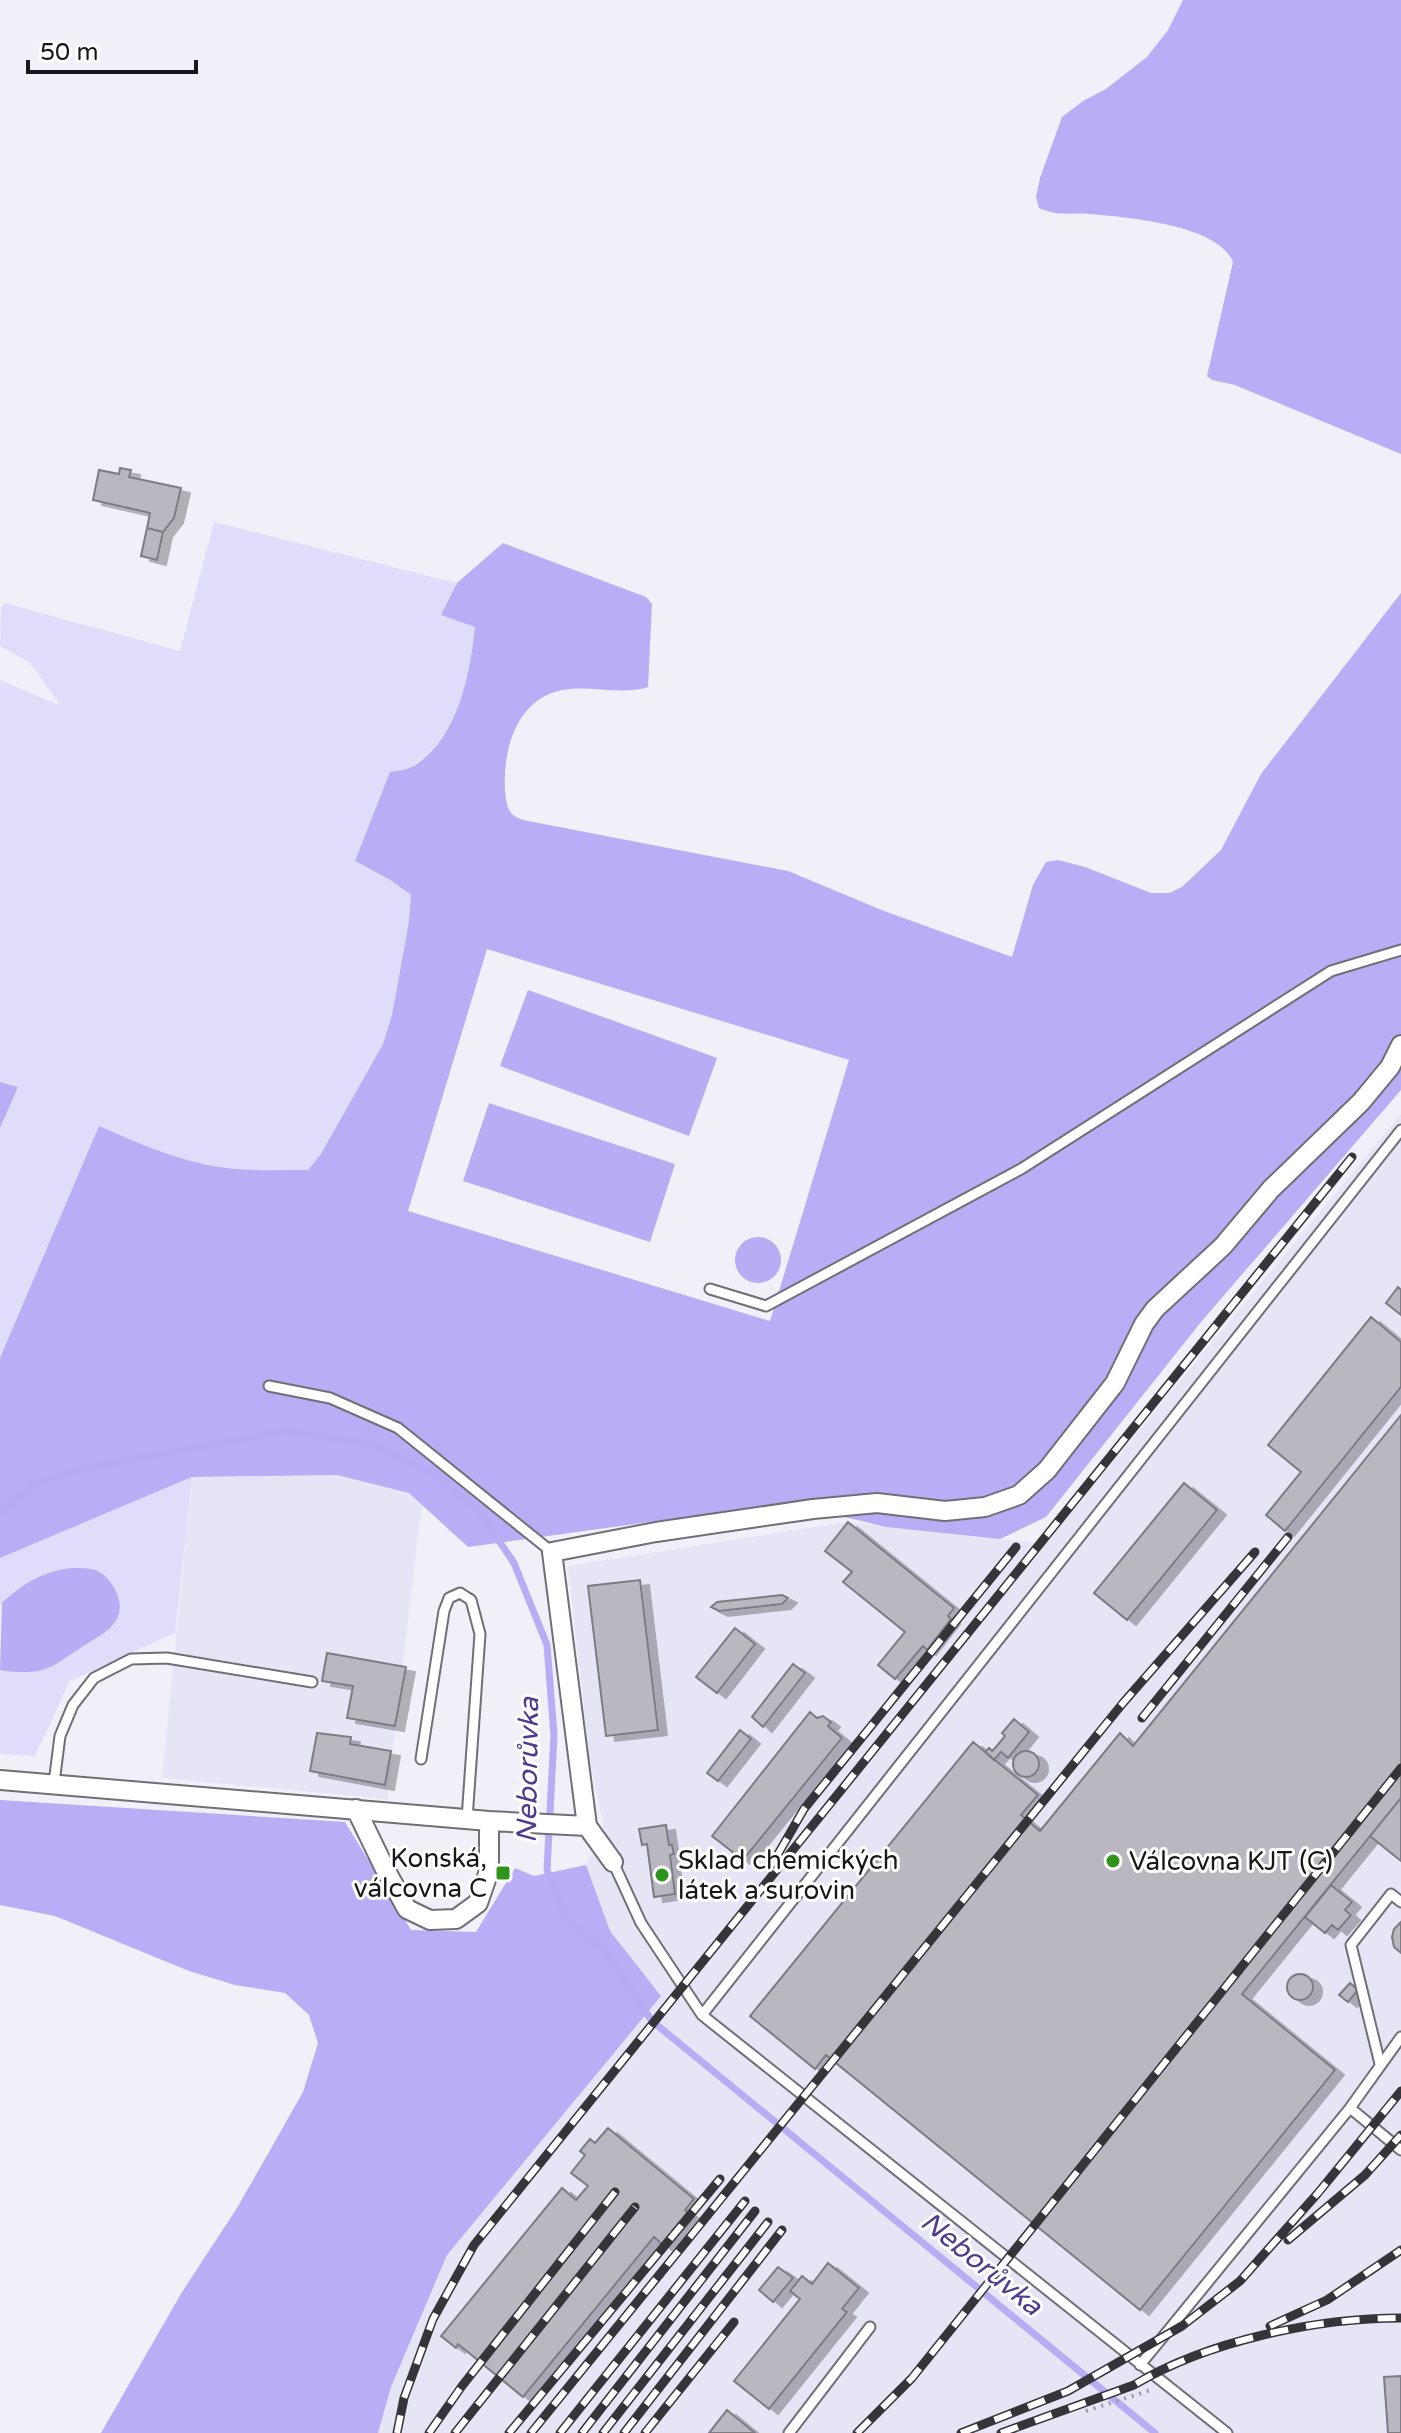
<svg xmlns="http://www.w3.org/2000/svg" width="1401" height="2433" font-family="'Varela Round',sans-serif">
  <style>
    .built { fill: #e6e5f5 }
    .green { fill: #e0ddfa }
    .forest { fill: #b9aef6; fill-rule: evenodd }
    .water { fill: #b8acf4 }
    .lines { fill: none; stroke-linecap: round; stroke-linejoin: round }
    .stream { stroke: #b8acf4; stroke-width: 7 }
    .building { fill: #b9b8c1; stroke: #7c7b83; stroke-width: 2; filter: url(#shadow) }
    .lane-casing { stroke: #6f6f76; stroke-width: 13 }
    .street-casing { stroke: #6f6f76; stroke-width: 22 }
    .path { stroke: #9b9aa1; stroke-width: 4; stroke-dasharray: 2 6; stroke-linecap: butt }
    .lane { stroke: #fff; stroke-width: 9 }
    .street { stroke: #fff; stroke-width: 18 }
    .rail-casing { stroke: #353438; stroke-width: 9 }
    .rail { stroke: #fff; stroke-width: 6; stroke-dasharray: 18; stroke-linecap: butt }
    .poi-dot { fill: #2e951a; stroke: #fff; stroke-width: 3 }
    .labels { text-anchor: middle; stroke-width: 6; stroke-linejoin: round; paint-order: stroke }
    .poi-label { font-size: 26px; fill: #171619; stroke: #fff; text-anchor: start }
    .water-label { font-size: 28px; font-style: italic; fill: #4f3b8e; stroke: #fff }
  </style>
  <defs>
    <filter id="shadow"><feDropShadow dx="9" dy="5" stdDeviation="0" flood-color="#0004"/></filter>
  </defs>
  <rect width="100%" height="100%" fill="#f1f0f9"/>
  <path class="built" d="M1401,1114V2433H378L391,2387L447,2255L661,1996L610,1931L586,1865L605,1833L590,1763L568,1566L846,1522L1045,1544Z
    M337,1475L409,1493L422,1503L387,1799L162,1778L192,1477Z"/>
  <path class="green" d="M214,522L457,583L442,615L475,627C471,668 462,717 433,749C426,757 416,762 410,770C390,798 374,832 356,862L392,881L411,895L409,921L392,1015L383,1044L321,1155L308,1170C274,1170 237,1172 203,1164C167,1156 133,1142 99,1126L0,1358V1128L18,1087L0,1082V680L61,706L30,663L0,646L1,607L5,603L180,651Z
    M192,1477L175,1633L70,1681L35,1756L0,1754V1670L39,1671L100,1637L71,1568C42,1572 20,1583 0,1606V1558Z"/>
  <path class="forest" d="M1183,0H1401V454L1235,385L1212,380L1207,376L1233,262C1218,224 1124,217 1089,214C1067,212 1061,217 1039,208L1036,197L1040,178L1062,117L1083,101L1106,89L1147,57L1168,30Z
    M503,543L646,597L652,604L648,687C615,698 575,678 543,697C512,715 503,757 505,790C506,799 506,807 512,814C515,817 519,818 523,820L788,871L884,911L1012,957L1033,885L1046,862L1058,860L1085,867L1151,893H1169L1182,887L1221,850L1261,774L1401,593V1090L1201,1322L1046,1517L1000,1539L886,1527L787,1503L468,1547L409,1493L337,1475L192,1477L0,1558V1358L99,1126C133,1141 167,1156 203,1164C237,1172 274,1170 308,1170L321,1154L383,1044L392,1015L409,921L411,895L392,881L355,861L390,772C397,771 407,770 414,766C458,738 470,675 475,627L441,615L457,583ZM487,949L849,1060L770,1321L408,1211Z
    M0,1082L18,1087L0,1128Z
    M0,1800L345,1822L411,1930L476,1932L515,1868L534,1876L586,1865L610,1931L661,1996L447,2255L391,2387L378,2433H101L182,2292L237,2208L269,2152L303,2092L318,2043L309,2015L285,1993L235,1985L189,1971L55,1916L0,1905Z"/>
  <path class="water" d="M528,990L717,1058L689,1136L500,1066Z
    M489,1103L675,1164L650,1242L463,1181Z
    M735 1260a23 23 0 1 1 46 0a23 23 0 1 1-46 0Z
    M71,1568C91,1568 102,1568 113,1586C134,1622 102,1634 76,1651C65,1658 51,1669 38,1671C26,1673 11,1672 0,1670L2,1603C23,1583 42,1572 71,1568Z"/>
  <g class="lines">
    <path class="stream" d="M0,1513L35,1483L80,1469L286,1431L370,1444L433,1473L478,1510L514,1563L547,1645L554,1735L547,1870L566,1918L609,1957L652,2021L1155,2433"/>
  </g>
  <path class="building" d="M120,468L131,470L129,477L181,488L174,518L163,532L147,528L150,513L93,500L99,470L119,474Z
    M147,528L163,532L157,560L141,556Z
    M1398,1287L1401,1290V1315L1386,1303Z
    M1371,1317L1401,1342V1387L1285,1531L1266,1515L1301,1472L1268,1445Z
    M1401,1415V1798L1242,1994L1335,2070L1140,2310L826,2055L815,2069L750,2016L973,1742L1038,1795L1021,1815L1040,1831L1120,1733L1133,1746Z
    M1184,1483L1217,1510L1127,1620L1094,1593Z
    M848,1522L954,1608L948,1616L951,1619L927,1650L923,1646L895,1679L878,1665L905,1632L843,1582L852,1572L825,1551Z
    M640,1580L658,1730L606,1736L588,1586Z
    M782,1595L788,1598L782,1604L719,1611L711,1607L717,1602Z
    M735,1628L755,1644L717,1693L696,1677Z
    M327,1653L406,1667L395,1726L347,1718L353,1686L322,1681Z
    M793,1664L805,1673L763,1727L752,1717Z
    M810,1712L817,1718L823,1716L831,1722L828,1726L842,1738L743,1860L712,1836Z
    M1014,1719L1029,1732L1008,1758L1001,1752L994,1760L985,1752L989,1748L992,1751L996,1747L1005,1736L1002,1733Z
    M740,1730L751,1739L718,1781L707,1773Z
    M317,1733L351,1737L350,1744L391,1751L385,1785L310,1771Z
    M1013 1764a13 13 0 1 1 26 0a13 13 0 1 1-26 0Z
    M1401,1798V1861L1370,1836Z
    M666,1825L669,1845H672L674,1854L670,1855L675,1894L654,1897L647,1844L642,1845L639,1829Z
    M1331,1885L1352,1902L1345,1910L1351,1915L1338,1930L1332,1925L1325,1933L1305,1917Z
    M1401,1922V1953L1394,1947L1392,1937L1394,1929Z
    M1287 1987a13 13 0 1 1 26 0a13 13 0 1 1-26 0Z
    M1350,1983L1358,1990L1348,2002L1339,1995Z
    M608,2128L694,2199L685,2210L689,2213L663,2245L654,2237L523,2397L458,2344L456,2348L441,2336L562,2188L576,2200L588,2186L571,2173L585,2155L580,2151L590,2139L595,2143Z
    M828,2263L859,2288L842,2309L847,2312L769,2409L734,2381L800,2299L790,2291L802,2276L812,2284Z
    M778,2267L793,2278L773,2302L759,2290Z
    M1401,2376V2433H1388L1384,2377Z
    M727,2410L755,2433H709Z"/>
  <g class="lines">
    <g class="lane-casing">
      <path id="lane" d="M710,1289L766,1306L1021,1169L1331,971L1401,950
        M269,1386L330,1398L398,1428L552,1552
        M421,1759L444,1611L449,1598L460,1593L471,1600L480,1634L467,1819
        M54,1783L60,1736L73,1705L94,1678L131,1659L167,1658L312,1682
        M613,1862L641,1923L702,2015L1227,2433
        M702,2015L1401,1130
        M1380,2064L1351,1945L1391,1894L1401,1902
        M1350,2108L1401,2150
        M1140,2365L1350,2108L1401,2037
        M789,2433L870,2327"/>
    </g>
    <g class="street-casing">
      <path id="street" d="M0,1780L489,1821L587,1826L613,1862
        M356,1809L385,1869L407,1909L430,1920L456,1919L478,1903L489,1871V1821
        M587,1826L552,1552L656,1532L813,1509L877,1503L945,1511L985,1507L1019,1495L1047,1470L1115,1383L1144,1324L1155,1309L1223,1246L1271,1189L1361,1102L1390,1067L1401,1045"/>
    </g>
    <path class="path" d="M1086,2411L1151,2390"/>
    <use href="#lane" class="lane"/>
    <use href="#street" class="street"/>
    <g class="rail-casing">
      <path id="rail" d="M1142,1718L1288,1537
        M778,1854L804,1809L1016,1547
        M1288,2240L1365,2175L1401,2135
        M1270,2326L1327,2300L1401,2250
        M397,2433L404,2398L433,2319L474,2245L1352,1157
        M429,2433L462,2386L615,2192
        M455,2433L635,2207
        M509,2433L720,2179
        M531,2433L1123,1703L1255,1552
        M560,2433L745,2201
        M582,2433L755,2211
        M603,2433L768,2222
        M624,2433L782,2230
        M645,2433L734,2322
        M857,2433L912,2378L1401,1768
        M961,2433L1068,2391L1182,2326L1240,2281L1318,2193L1401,2091
        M1001,2433L1134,2385C1207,2341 1316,2318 1401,2318"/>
    </g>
    <use href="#rail" class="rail"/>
  </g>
  <g class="poi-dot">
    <circle cx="1113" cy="1861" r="8"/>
    <rect x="495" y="1865" width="16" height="16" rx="4"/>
    <circle cx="662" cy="1875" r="8"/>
  </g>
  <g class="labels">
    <g class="poi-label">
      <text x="487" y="1867" text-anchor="end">Konská,<tspan x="487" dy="30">válcovna C</tspan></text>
      <text x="678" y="1869">Sklad chemických<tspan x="678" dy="30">látek a surovin</tspan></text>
      <text x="1129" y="1870">Válcovna KJT (C)</text>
    </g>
    <g class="water-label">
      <text transform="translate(527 1770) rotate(-89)" y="10">Neborůvka</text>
      <text transform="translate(982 2263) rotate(39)" y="10">Neborůvka</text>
    </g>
  </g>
  <path d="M28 60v12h168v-12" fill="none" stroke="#171619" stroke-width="4"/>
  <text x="40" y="60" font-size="24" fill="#171619" stroke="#ffffff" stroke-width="6" paint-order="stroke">50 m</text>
</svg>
